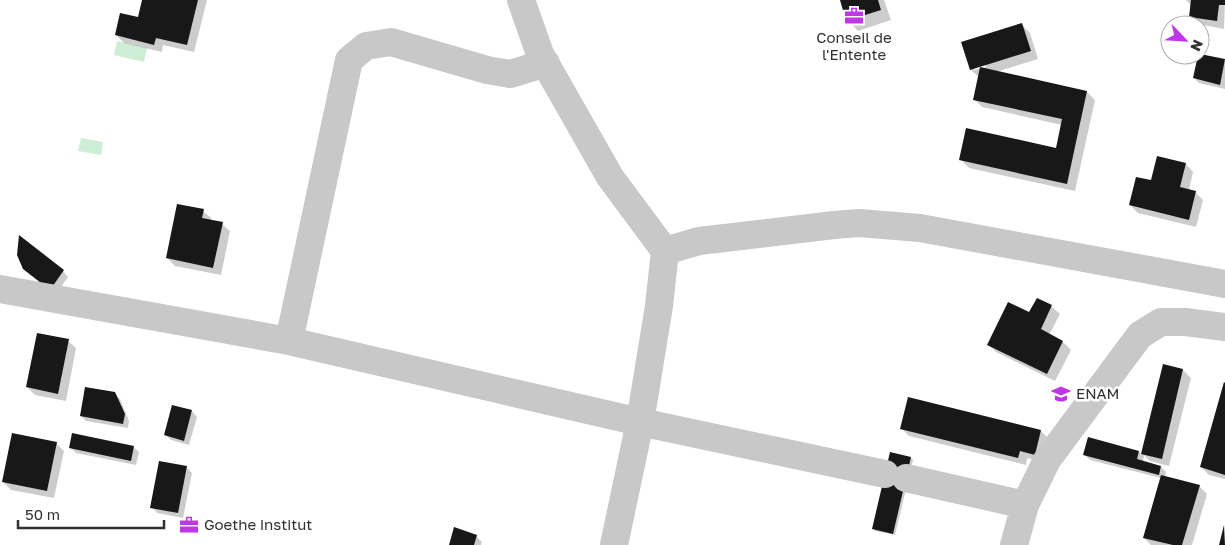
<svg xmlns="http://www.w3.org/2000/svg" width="1225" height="545" font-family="'Golos Text',sans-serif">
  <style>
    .water { fill: #cdedd5 }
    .shadow { fill: #0003; fill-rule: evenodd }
    .building { fill: #181818 }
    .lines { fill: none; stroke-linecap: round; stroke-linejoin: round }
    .minor { stroke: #c8c8c8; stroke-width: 28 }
    .labels { text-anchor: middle; stroke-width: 5; stroke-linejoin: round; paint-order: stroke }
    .poi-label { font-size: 15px; fill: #313131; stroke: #fff; text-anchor: start }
  </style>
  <rect width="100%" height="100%" fill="#fff"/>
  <path class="water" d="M117,41L147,48L144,62L114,55Z
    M81,138L103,142L101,155L78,151Z"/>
  <path class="shadow" d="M143,0H207L194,52L163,45L162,52L124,43L116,35L139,19Z
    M841,0H884L891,20L858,31L848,20Z
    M1186,0H1225L1224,29L1198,24L1190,16L1192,6Z
    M1022,25L1030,33L1038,59L996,72L1087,92L1095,100L1075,191L969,168L961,160L1057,149L1062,125L982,107L974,99L979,77L971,70ZM985,64L986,67L974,70V68Z
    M1200,55L1225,61V89L1199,83L1194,78Z
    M1186,164L1193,172L1189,190L1195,192L1203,200L1196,227L1138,213L1130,205L1152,182Z
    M203,211L211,218V221L222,224L230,231L221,275L175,266L167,258Z
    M63,271L68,277L56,294L30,274Z
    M1037,299L1052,307L1060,314L1049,335L1063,342L1071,350L1055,381L996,352L988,344L1030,314Z
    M68,341L76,348L66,401L35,395L27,387Z
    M1164,366L1183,370L1191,378L1169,466L1150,461L1144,455L1143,462L1161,467L1166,472L1165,478L1199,486L1207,494L1192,545H1151L1144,538L1161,478L1090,460L1085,455L1139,452L1142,455Z
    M1225,385V479L1209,475L1201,467Z
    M114,393L120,399L129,421L128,428L86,421L81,416Z
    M909,399L1041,431L1049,439L1043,462L1027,458L1026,465L909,436L901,428Z
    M192,411L197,417L189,445L171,440L165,435Z
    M56,443L64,451L54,498L11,490L3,482Z
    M133,447L139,452L136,465L76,453L71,448Z
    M891,453L911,458L913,460L895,535L875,531L873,528Z
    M186,467L192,473L183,518L157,513L152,507Z
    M476,536L482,542L481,545H450Z"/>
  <path class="building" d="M142,0H198L187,45L156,38L154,45L115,35L120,13L138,17Z
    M840,0H878L881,10L846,21Z
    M1191,0H1225V5H1219L1217,21L1189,17Z
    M1022,23L1031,51L970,70L961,42Z
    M1200,54L1225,59L1220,85L1193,78L1198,55Z
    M980,67L1087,91L1067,184L959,160L966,128L1056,148L1062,119L973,100Z
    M1157,156L1186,163L1180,187L1196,191L1189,220L1129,205L1136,177L1151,180Z
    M177,204L204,209L202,218L223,222L213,268L166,258Z
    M19,235L64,270L50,290L23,269L17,255Z
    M1037,298L1052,305L1041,329L1063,341L1047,374L987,345L1008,302L1029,312Z
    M37,333L69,339L58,394L26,387Z
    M1163,364L1183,369L1162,459L1141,454Z
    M1224,382L1225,383V475L1200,467Z
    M85,387L115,392L125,414L123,424L80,416Z
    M908,397L1041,430L1035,455L1020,451L1018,458L900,429Z
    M172,405L192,410L184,441L164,435Z
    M12,433L57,442L47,491L2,482Z
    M72,433L134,446L131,461L69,448Z
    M1088,437L1139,451L1137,459L1161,466L1159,475L1083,455Z
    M890,452L911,457L893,534L872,529Z
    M159,461L187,466L178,513L150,508Z
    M1161,475L1200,485L1182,545H1173L1143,538Z
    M1224,525L1225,545H1219Z
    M454,527L477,535L474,545H449Z"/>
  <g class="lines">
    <path class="minor" d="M521,0L540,54L610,177L665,251
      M0,289L289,341L640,422L885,474
      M289,341L349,60L366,46L391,42L487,70L510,74L546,63
      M906,478L1025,505
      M614,545L640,422L659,306L665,251L699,241L834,225L859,223L920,228L1225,284
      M1014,545L1025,505L1047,460L1140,335L1161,322H1185L1225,327"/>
  </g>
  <defs>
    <g id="office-bare" transform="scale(1.5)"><path d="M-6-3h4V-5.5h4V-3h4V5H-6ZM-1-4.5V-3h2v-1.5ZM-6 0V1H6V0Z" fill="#bf36e5" stroke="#fff" stroke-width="2.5" paint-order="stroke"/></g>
    <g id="school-bare" transform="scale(1.5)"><path d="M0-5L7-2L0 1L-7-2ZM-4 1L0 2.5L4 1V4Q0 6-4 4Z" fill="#bf36e5" stroke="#fff" stroke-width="2.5" paint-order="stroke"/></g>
  </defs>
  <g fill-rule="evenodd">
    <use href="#office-bare" x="854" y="16"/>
    <use href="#school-bare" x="1061" y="394"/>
    <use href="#office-bare" x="189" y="525"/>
  </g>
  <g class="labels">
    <g class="poi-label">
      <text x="854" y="43" text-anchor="middle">Conseil de<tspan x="854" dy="17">l'Entente</tspan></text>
      <text x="1076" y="399">ENAM</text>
      <text x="204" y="530">Goethe institut</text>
    </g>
  </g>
  <g transform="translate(1185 40) rotate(115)"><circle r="24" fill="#ffffff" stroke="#adadad"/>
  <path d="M0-4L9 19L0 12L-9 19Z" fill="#bf36e5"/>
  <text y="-8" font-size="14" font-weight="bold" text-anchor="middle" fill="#313131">N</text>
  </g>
  <path d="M18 520v8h146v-8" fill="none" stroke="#313131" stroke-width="2.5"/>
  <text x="25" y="520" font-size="15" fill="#313131" stroke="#ffffff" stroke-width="4" paint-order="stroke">50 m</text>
</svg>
